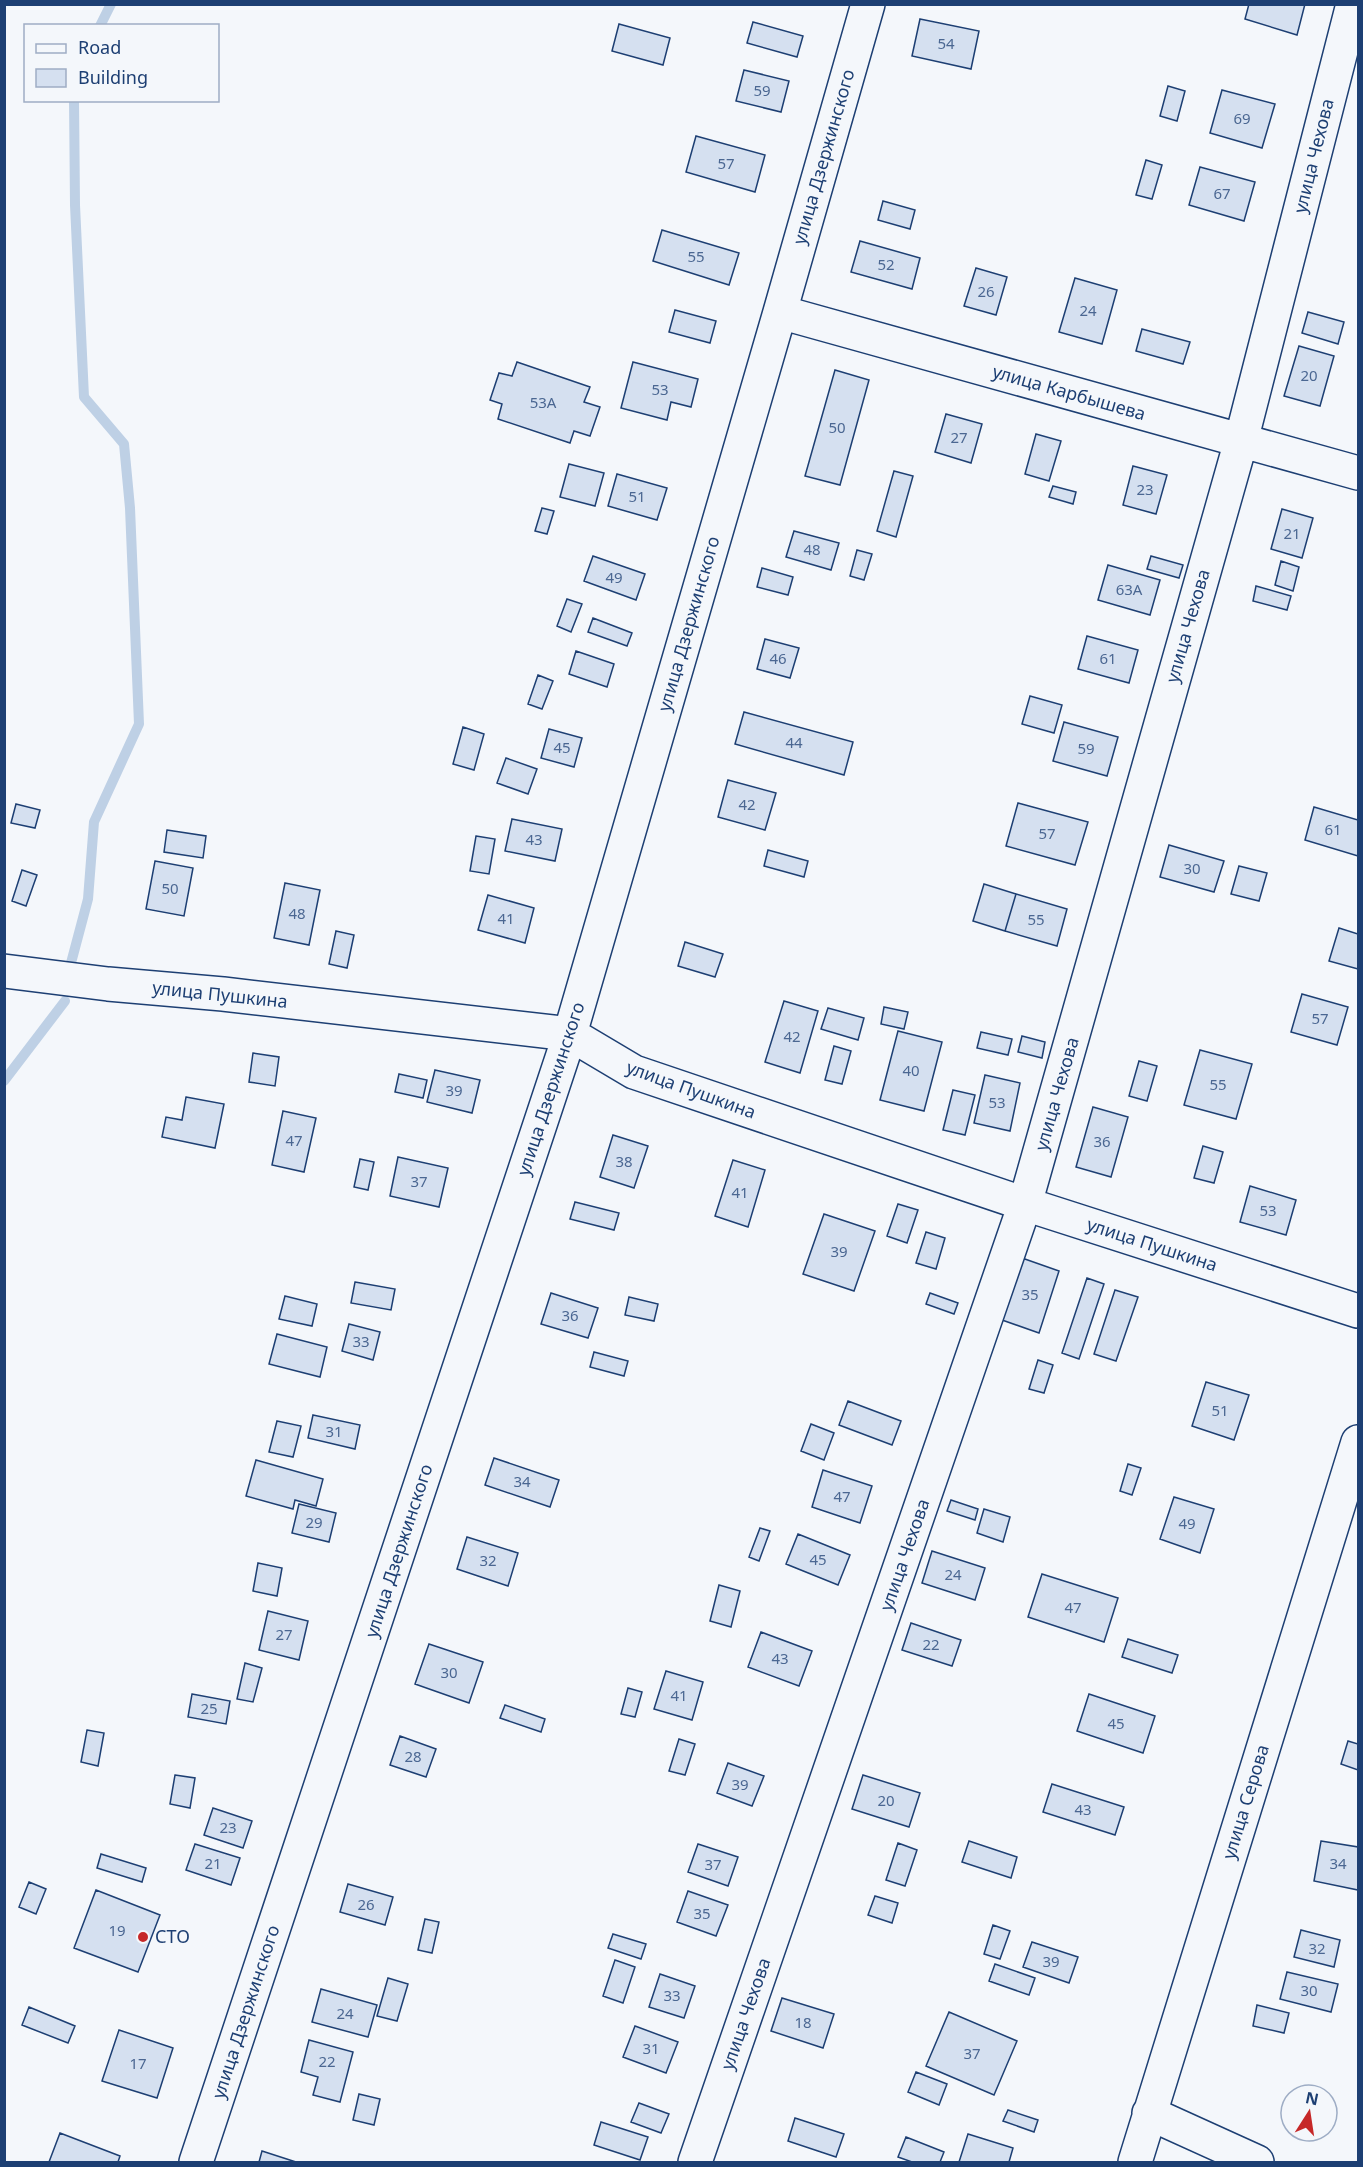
<svg xmlns="http://www.w3.org/2000/svg" width="1363" height="2167" font-family="'Noto Sans',sans-serif">
  <style>
    .lines { fill: none; stroke-linecap: round; stroke-linejoin: round }
    .stream { stroke: #bed0e5; stroke-width: 10 }
    .building { fill: #d5e0f0; stroke: #1d3f73; stroke-width: 1.5 }
    .minor-casing { stroke: #1d3f73; stroke-width: 36 }
    .minor { stroke: #f4f7fb; stroke-width: 33 }
    .poi-dot { fill: #c62828; stroke: #f4f7fb; stroke-width: 2 }
    .labels { text-anchor: middle; stroke-width: 4.5; stroke-linejoin: round; paint-order: stroke }
    .number-label { font-size: 15px; fill: #4b6792 }
    .street-label { font-size: 18px; fill: #1d3f73; stroke: #f4f7fb }
    .poi-label { font-size: 18px; fill: #1d3f73; stroke: #f4f7fb; text-anchor: start }
  </style>
  <rect width="100%" height="100%" fill="#f4f7fb"/>
  <g class="lines">
    <path class="stream" d="M100,26L111,4
      M71,963L88,899L94,822L139,724L130,508L124,444L84,397L75,205L74,100
      M4,1081L65,1001"/>
  </g>
  <path class="building" d="M1249,4H1305L1297,35L1245,19Z
    M920,19L979,31L971,69L912,56Z
    M753,22L803,36L797,57L747,43Z
    M619,24L670,38L663,65L612,51Z
    M744,70L789,81L781,112L736,101Z
    M1168,86L1185,91L1177,121L1160,116Z
    M1222,90L1275,104L1262,148L1210,133Z
    M696,136L765,155L755,192L686,172Z
    M1146,160L1162,165L1152,199L1136,195Z
    M1200,167L1255,182L1244,221L1189,205Z
    M883,201L915,210L910,229L878,220Z
    M662,230L739,253L729,285L653,261Z
    M860,241L920,258L912,289L851,272Z
    M976,268L1007,277L996,315L964,306Z
    M1075,278L1117,290L1102,344L1059,332Z
    M675,310L716,321L710,343L669,332Z
    M1308,312L1344,322L1338,344L1302,333Z
    M1142,329L1190,342L1183,364L1136,351Z
    M1299,346L1334,356L1320,406L1284,396Z
    M517,362L590,387L584,402L600,407L590,436L574,431L570,443L498,419L502,404L490,400L499,373L512,376Z
    M633,362L698,379L691,407L671,402L667,420L621,408Z
    M835,370L869,380L840,485L805,476Z
    M946,414L982,424L971,463L935,452Z
    M1036,434L1061,441L1049,481L1025,474Z
    M569,464L604,473L595,506L560,497Z
    M1133,466L1167,475L1156,514L1123,505Z
    M894,471L913,476L896,537L877,531Z
    M617,474L667,488L657,520L608,506Z
    M1053,486L1076,492L1073,504L1049,497Z
    M542,508L554,511L547,534L535,531Z
    M1282,509L1313,518L1302,558L1271,549Z
    M794,531L839,543L831,570L786,557Z
    M857,550L872,554L864,580L850,576Z
    M593,556L645,574L636,600L584,581Z
    M1151,556L1183,565L1179,578L1147,569Z
    M1281,561L1299,567L1293,591L1275,585Z
    M1108,565L1160,580L1150,615L1098,600Z
    M762,568L793,577L788,595L757,587Z
    M1256,586L1291,596L1287,610L1253,601Z
    M567,599L582,604L571,632L557,626Z
    M593,618L632,633L627,646L588,632Z
    M1087,636L1138,650L1129,683L1078,669Z
    M765,639L799,648L790,678L757,669Z
    M576,651L614,664L607,687L569,674Z
    M538,675L553,681L542,709L528,704Z
    M1030,696L1062,705L1054,733L1022,724Z
    M744,712L853,742L844,775L735,744Z
    M1064,722L1118,737L1107,776L1053,761Z
    M463,727L484,734L474,770L453,764Z
    M549,729L582,738L574,767L541,758Z
    M506,758L537,769L528,794L497,783Z
    M728,780L776,793L765,830L718,817Z
    M1018,803L1088,822L1075,865L1006,846Z
    M16,804L40,810L35,828L11,823Z
    M1314,807L1358,820V856L1305,840Z
    M512,819L562,829L555,861L505,851Z
    M167,830L206,836L203,858L164,852Z
    M476,836L495,839L489,874L470,871Z
    M1169,845L1224,861L1214,892L1160,877Z
    M768,850L808,861L804,877L764,866Z
    M155,861L193,868L184,916L146,909Z
    M1239,866L1267,873L1259,901L1231,894Z
    M22,870L37,875L26,906L12,901Z
    M285,883L320,890L309,945L274,938Z
    M984,884L1016,894L1005,931L973,921Z
    M1016,894L1067,909L1057,946L1005,931Z
    M488,895L534,908L525,943L478,930Z
    M1339,928L1358,934V969L1329,961Z
    M336,931L354,935L347,968L329,964Z
    M685,942L723,954L715,977L678,966Z
    M1302,994L1348,1007L1337,1045L1291,1032Z
    M784,1001L818,1011L800,1073L765,1062Z
    M884,1007L908,1012L904,1029L881,1024Z
    M828,1008L864,1018L858,1040L821,1029Z
    M898,1031L942,1042L924,1111L880,1100Z
    M981,1032L1012,1039L1008,1055L977,1048Z
    M1022,1036L1045,1042L1042,1058L1018,1052Z
    M834,1046L851,1051L842,1084L825,1080Z
    M1200,1050L1252,1064L1236,1119L1184,1105Z
    M253,1053L279,1057L275,1086L249,1082Z
    M1139,1061L1157,1066L1147,1101L1129,1096Z
    M435,1070L480,1080L472,1113L427,1102Z
    M399,1074L427,1080L423,1098L395,1092Z
    M985,1075L1020,1083L1010,1131L974,1123Z
    M953,1090L975,1095L965,1135L943,1130Z
    M186,1097L224,1104L215,1148L162,1137L166,1117L182,1120Z
    M1093,1107L1128,1117L1111,1177L1076,1167Z
    M283,1111L316,1118L304,1172L272,1165Z
    M613,1135L648,1146L634,1188L600,1177Z
    M1203,1146L1223,1152L1214,1183L1194,1178Z
    M398,1157L448,1168L439,1207L390,1196Z
    M360,1159L374,1162L368,1190L354,1187Z
    M733,1160L765,1170L748,1227L715,1216Z
    M1250,1186L1296,1200L1286,1235L1240,1222Z
    M575,1202L619,1213L614,1230L570,1219Z
    M898,1204L918,1210L907,1243L887,1236Z
    M824,1214L875,1231L854,1291L803,1274Z
    M926,1232L945,1238L936,1269L916,1263Z
    M1022,1258L1059,1271L1039,1333L1002,1320Z
    M1087,1278L1104,1284L1079,1359L1062,1353Z
    M355,1282L395,1289L391,1310L351,1303Z
    M1115,1290L1138,1297L1116,1361L1094,1354Z
    M551,1293L598,1308L588,1338L541,1324Z
    M930,1293L958,1303L954,1314L926,1304Z
    M285,1296L317,1304L312,1326L279,1319Z
    M629,1297L658,1304L654,1321L625,1315Z
    M349,1324L380,1332L373,1360L342,1351Z
    M277,1334L327,1347L320,1377L269,1364Z
    M594,1352L628,1361L624,1376L590,1367Z
    M1038,1360L1053,1365L1044,1393L1029,1389Z
    M1206,1382L1249,1395L1234,1440L1192,1426Z
    M848,1401L901,1421L892,1445L839,1425Z
    M313,1415L360,1425L355,1449L308,1438Z
    M277,1421L301,1426L293,1457L269,1452Z
    M811,1424L834,1433L824,1460L801,1451Z
    M494,1458L559,1480L550,1507L485,1485Z
    M256,1460L323,1479L316,1506L295,1500L293,1509L246,1496Z
    M1128,1464L1141,1468L1132,1495L1120,1491Z
    M823,1470L872,1486L860,1523L812,1507Z
    M1174,1497L1214,1509L1200,1553L1160,1539Z
    M951,1500L978,1509L975,1520L947,1511Z
    M299,1504L336,1513L329,1542L292,1533Z
    M984,1509L1010,1517L1003,1542L977,1533Z
    M760,1528L770,1531L759,1561L749,1557Z
    M798,1534L850,1555L838,1585L786,1564Z
    M467,1537L518,1553L508,1586L457,1569Z
    M932,1551L985,1568L975,1600L922,1583Z
    M258,1563L282,1568L277,1596L253,1591Z
    M1042,1574L1118,1598L1104,1642L1028,1617Z
    M719,1585L740,1591L731,1627L710,1621Z
    M268,1611L308,1621L299,1660L259,1650Z
    M911,1623L961,1640L952,1666L902,1650Z
    M761,1632L812,1651L799,1686L748,1667Z
    M1128,1639L1178,1655L1172,1673L1122,1657Z
    M429,1644L483,1662L469,1703L415,1684Z
    M245,1663L262,1668L253,1702L237,1699Z
    M666,1671L703,1682L692,1720L654,1709Z
    M628,1688L642,1692L635,1717L621,1714Z
    M192,1694L230,1701L226,1724L188,1717Z
    M1089,1694L1155,1716L1143,1753L1077,1731Z
    M505,1705L545,1719L541,1732L500,1718Z
    M87,1730L104,1733L98,1766L81,1762Z
    M400,1736L436,1749L426,1777L390,1765Z
    M679,1739L695,1744L685,1775L669,1771Z
    M1348,1741L1358,1744V1770L1341,1764Z
    M728,1763L764,1776L752,1806L717,1793Z
    M175,1775L195,1778L190,1808L170,1804Z
    M863,1775L920,1793L909,1827L852,1809Z
    M1052,1784L1124,1807L1115,1835L1043,1812Z
    M213,1808L252,1821L243,1848L204,1835Z
    M969,1841L1017,1857L1011,1878L962,1862Z
    M1321,1841L1358,1847V1890L1314,1881Z
    M898,1843L917,1850L905,1886L886,1880Z
    M195,1844L240,1858L231,1885L186,1870Z
    M698,1844L738,1857L728,1886L688,1872Z
    M101,1854L146,1868L142,1882L97,1868Z
    M29,1882L46,1889L36,1914L19,1907Z
    M348,1884L393,1897L385,1925L340,1912Z
    M96,1890L160,1915L138,1972L74,1948Z
    M688,1891L728,1905L716,1936L677,1922Z
    M875,1896L898,1903L892,1923L868,1915Z
    M425,1919L439,1922L432,1953L418,1950Z
    M993,1925L1010,1931L1000,1959L984,1954Z
    M1301,1930L1340,1940L1334,1967L1294,1957Z
    M613,1934L646,1944L641,1959L608,1948Z
    M1032,1942L1078,1957L1069,1983L1023,1967Z
    M615,1960L635,1967L623,2003L603,1996Z
    M995,1964L1035,1978L1029,1995L989,1981Z
    M1287,1972L1338,1984L1331,2012L1280,1999Z
    M660,1974L695,1986L684,2018L649,2007Z
    M388,1978L408,1984L397,2021L377,2016Z
    M321,1989L377,2005L368,2037L312,2022Z
    M782,1998L834,2014L823,2048L771,2031Z
    M1257,2005L1289,2013L1284,2033L1253,2026Z
    M29,2007L75,2026L68,2043L22,2025Z
    M949,2012L1017,2041L994,2095L926,2066Z
    M635,2026L678,2042L666,2073L623,2057Z
    M119,2030L173,2048L157,2098L102,2081Z
    M309,2040L353,2052L340,2102L313,2095L318,2077L301,2072Z
    M916,2072L947,2084L939,2105L908,2092Z
    M359,2094L380,2099L374,2125L353,2120Z
    M639,2103L669,2114L661,2133L631,2122Z
    M1008,2110L1038,2120L1034,2132L1003,2121Z
    M795,2118L844,2134L836,2157L788,2141Z
    M601,2122L648,2137L640,2160L594,2145Z
    M60,2133L120,2156L118,2162H49Z
    M968,2134L1013,2148L1009,2162H959Z
    M906,2137L944,2152L940,2162H912L898,2157Z
    M262,2151L296,2162H259Z"/>
  <g class="lines">
    <g class="minor-casing">
      <path id="minor" d="M780,312L1358,473
        M4,971L108,984L223,994L570,1034L634,1072L1025,1204L1358,1311
        M1149,2113L1257,2162
        M196,2162L570,1034L780,312L868,4
        M695,2162L1025,1204L1241,441L1353,4
        M1135,2162L1358,1442"/>
    </g>
    <use href="#minor" class="minor"/>
  </g>
  <circle class="poi-dot" cx="143" cy="1937" r="6"/>
  <g class="labels">
    <g class="number-label">
      <text x="946" y="49">54</text>
      <text x="762" y="96">59</text>
      <text x="1242" y="124">69</text>
      <text x="726" y="169">57</text>
      <text x="1222" y="199">67</text>
      <text x="696" y="262">55</text>
      <text x="886" y="270">52</text>
      <text x="986" y="297">26</text>
      <text x="1088" y="316">24</text>
      <text x="1309" y="381">20</text>
      <text x="660" y="395">53</text>
      <text x="543" y="408">53А</text>
      <text x="837" y="433">50</text>
      <text x="959" y="443">27</text>
      <text x="1145" y="495">23</text>
      <text x="637" y="502">51</text>
      <text x="1292" y="539">21</text>
      <text x="812" y="555">48</text>
      <text x="614" y="583">49</text>
      <text x="1129" y="595">63А</text>
      <text x="778" y="664">46</text>
      <text x="1108" y="664">61</text>
      <text x="794" y="748">44</text>
      <text x="562" y="753">45</text>
      <text x="1086" y="754">59</text>
      <text x="747" y="810">42</text>
      <text x="1333" y="835">61</text>
      <text x="1047" y="839">57</text>
      <text x="534" y="845">43</text>
      <text x="1192" y="874">30</text>
      <text x="170" y="894">50</text>
      <text x="297" y="919">48</text>
      <text x="506" y="924">41</text>
      <text x="1036" y="925">55</text>
      <text x="1320" y="1024">57</text>
      <text x="792" y="1042">42</text>
      <text x="911" y="1076">40</text>
      <text x="1218" y="1090">55</text>
      <text x="454" y="1096">39</text>
      <text x="997" y="1108">53</text>
      <text x="294" y="1146">47</text>
      <text x="1102" y="1147">36</text>
      <text x="624" y="1167">38</text>
      <text x="419" y="1187">37</text>
      <text x="740" y="1198">41</text>
      <text x="1268" y="1216">53</text>
      <text x="839" y="1257">39</text>
      <text x="1030" y="1300">35</text>
      <text x="570" y="1321">36</text>
      <text x="361" y="1347">33</text>
      <text x="1220" y="1416">51</text>
      <text x="334" y="1437">31</text>
      <text x="522" y="1487">34</text>
      <text x="842" y="1502">47</text>
      <text x="314" y="1528">29</text>
      <text x="1187" y="1529">49</text>
      <text x="818" y="1565">45</text>
      <text x="488" y="1566">32</text>
      <text x="953" y="1580">24</text>
      <text x="1073" y="1613">47</text>
      <text x="284" y="1640">27</text>
      <text x="931" y="1650">22</text>
      <text x="780" y="1664">43</text>
      <text x="449" y="1678">30</text>
      <text x="679" y="1701">41</text>
      <text x="209" y="1714">25</text>
      <text x="1116" y="1729">45</text>
      <text x="413" y="1762">28</text>
      <text x="740" y="1790">39</text>
      <text x="886" y="1806">20</text>
      <text x="1083" y="1815">43</text>
      <text x="228" y="1833">23</text>
      <text x="213" y="1869">21</text>
      <text x="1338" y="1869">34</text>
      <text x="713" y="1870">37</text>
      <text x="366" y="1910">26</text>
      <text x="702" y="1919">35</text>
      <text x="117" y="1936">19</text>
      <text x="1317" y="1954">32</text>
      <text x="1051" y="1967">39</text>
      <text x="1309" y="1996">30</text>
      <text x="672" y="2001">33</text>
      <text x="345" y="2019">24</text>
      <text x="803" y="2028">18</text>
      <text x="651" y="2054">31</text>
      <text x="972" y="2059">37</text>
      <text x="327" y="2067">22</text>
      <text x="138" y="2069">17</text>
    </g>
    <g class="street-label">
      <text transform="translate(1314 156) rotate(-76)" y="6">улица Чехова</text>
      <text transform="translate(824 157) rotate(-74)" y="6">улица Дзержинского</text>
      <text transform="translate(1069 393) rotate(16)" y="6">улица Карбышева</text>
      <text transform="translate(689 624) rotate(-74)" y="6">улица Дзержинского</text>
      <text transform="translate(1188 626) rotate(-74)" y="6">улица Чехова</text>
      <text transform="translate(220 995) rotate(6)" y="6">улица Пушкина</text>
      <text transform="translate(551 1089) rotate(-72)" y="6">улица Дзержинского</text>
      <text transform="translate(691 1090) rotate(20)" y="6">улица Пушкина</text>
      <text transform="translate(1057 1094) rotate(-74)" y="6">улица Чехова</text>
      <text transform="translate(1152 1245) rotate(18)" y="6">улица Пушкина</text>
      <text transform="translate(399 1551) rotate(-72)" y="6">улица Дзержинского</text>
      <text transform="translate(905 1555) rotate(-71)" y="6">улица Чехова</text>
      <text transform="translate(1246 1802) rotate(-73)" y="6">улица Серова</text>
      <text transform="translate(246 2012) rotate(-72)" y="6">улица Дзержинского</text>
      <text transform="translate(746 2014) rotate(-71)" y="6">улица Чехова</text>
    </g>
    <g class="poi-label">
      <text x="155" y="1943">СТО</text>
    </g>
  </g>
  <rect width="1363" height="2167" fill="none" stroke="#1d3f73" stroke-width="12"/>
  <rect x="24" y="24" width="195" height="78" fill="#f4f7fb" stroke="#9eadc5" stroke-width="1.5"/>
  <rect x="36" y="44" width="30" height="9" fill="#f4f7fb" stroke="#9eadc5" stroke-width="1.5"/>
  <text x="78" y="54" font-size="18" fill="#1d3f73">Road</text>
  <rect x="36" y="69" width="30" height="18" fill="#d5e0f0" stroke="#9eadc5" stroke-width="1.5"/>
  <text x="78" y="84" font-size="18" fill="#1d3f73">Building</text>
  <g transform="translate(1309 2113) rotate(12)"><circle r="28" fill="#f4f7fb" stroke="#9eadc5" stroke-width="1.5"/>
  <path d="M0-4.5L10 22L0 15L-10 22Z" fill="#c62828"/>
  <text y="-9" font-size="16" font-weight="bold" text-anchor="middle" fill="#1d3f73">N</text>
  </g>
</svg>
